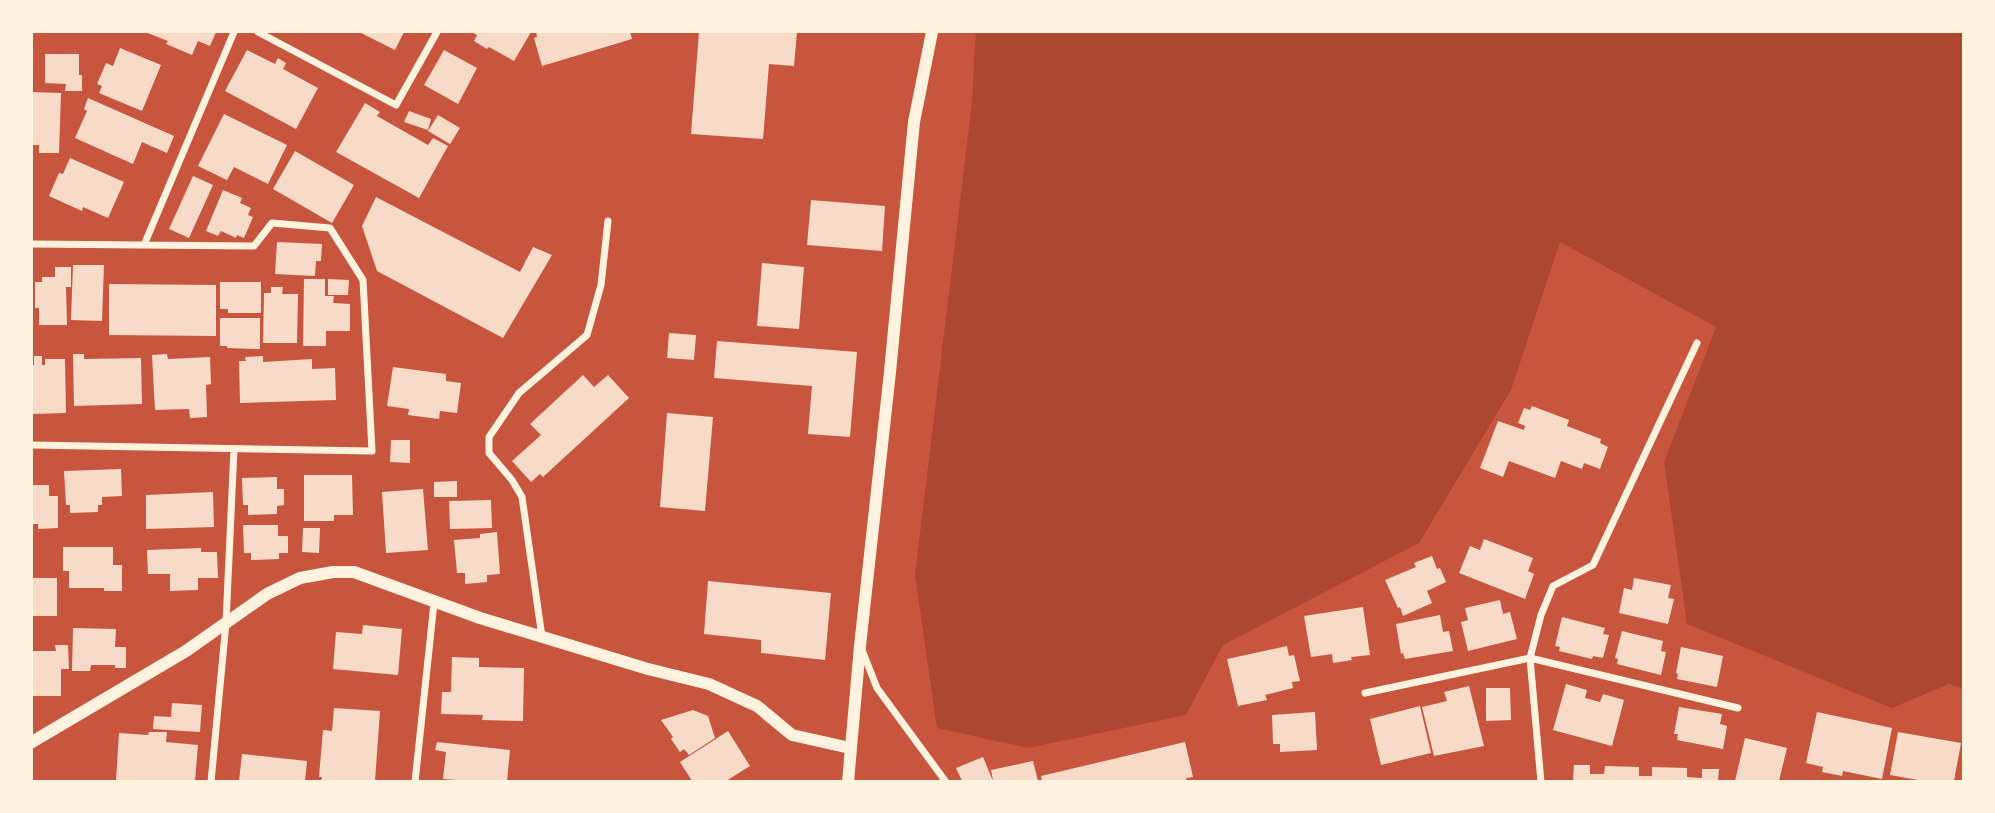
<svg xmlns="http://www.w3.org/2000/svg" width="1995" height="813" font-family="Overpass,sans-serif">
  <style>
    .green { fill: #ae4732 }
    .building { fill: #f7dbc8 }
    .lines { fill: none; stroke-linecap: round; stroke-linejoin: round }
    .minor { stroke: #fff3e0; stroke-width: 7 }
    .tertiary { stroke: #fff3e0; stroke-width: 12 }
  </style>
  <rect width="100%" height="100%" fill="#c8553d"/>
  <path class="green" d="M976,32H1963V689L1949,684L1892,708L1687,624L1664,462L1716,327L1560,242L1511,390L1419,543L1223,645L1186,715L1028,748L937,728L915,575L972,102Z"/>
  <path class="building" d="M145,32H216L210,46L198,41L192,55L166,44L168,41Z
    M359,32H404L395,50Z
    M471,32H531L514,61L489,47L487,49L474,41L477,35Z
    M536,32H630L632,39L542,66L534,38L537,37Z
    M699,32H797L794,66L769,64L763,139L691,134Z
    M120,48L161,65L142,111L99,93L102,86L97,84L106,63L113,66Z
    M247,50L275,64L278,58L286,63L283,69L318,88L296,129L225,91Z
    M444,50L477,68L458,104L424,85Z
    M45,54H79V75H82V91H65L66,84L45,83Z
    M32,92L61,93L59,153H39V145H32Z
    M88,98L174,136L167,153L142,142L133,164L75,138L87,111L84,109Z
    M365,103L380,112L377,116L428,145L433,138L448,146L419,198L336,152Z
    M409,111L431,119L428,130L404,122Z
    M224,114L287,145L268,184L234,167L227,180L198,166Z
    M438,115L460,128L450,144L428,131Z
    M295,151L354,185L332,223L273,189Z
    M70,158L124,182L108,218L83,207L82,211L49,196L59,173L63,174Z
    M193,176L213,185L189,238L169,229Z
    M223,190L242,198L240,203L251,208L248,215L253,217L244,238L237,235L236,238L221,231L218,236L206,231Z
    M376,197L520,272L533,247L552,255L503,338L377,271L362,226Z
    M811,200L885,206L882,251L807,245Z
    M277,242L322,244L321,261H316L315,276L275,274Z
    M762,263L804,267L799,329L757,326Z
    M73,265H104L102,321L71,320Z
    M55,267H71V287H66L67,325H39V308H35V282H42V277H55Z
    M304,279H325V296H334L333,303L350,304V331H326V346H303Z
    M328,279L349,280L348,295H328Z
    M220,282H261V313H228V309H220Z
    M109,284L216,285V336L109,335Z
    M271,287H283L282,294H298L297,343H263L264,293H271Z
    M220,318H260V349L227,348V346H220Z
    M669,333L696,335L694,360L667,358Z
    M717,341L857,352L850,437L808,434L812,386L714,378Z
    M73,354H84V359L141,358L142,404L74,406Z
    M167,354L168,359L210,357L211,384L206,385L207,417L190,418L189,409L155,410L152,355Z
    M34,356H42V365H45V359H65L66,413L32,414V365H34Z
    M263,356V362L312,359V369L335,368L336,400L240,403L239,361H246L245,357Z
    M393,367L446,374V381L461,383L457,413L440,411L439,419L408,415L409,409L387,406Z
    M583,375L594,387L608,375L629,398L543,477L540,474L531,482L512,461L541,435L530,424Z
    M1532,406L1569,420L1567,426L1601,439L1600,443L1608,447L1600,469L1584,463L1582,469L1561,461L1555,478L1509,461L1503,477L1480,468L1498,421L1524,430L1525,426L1518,423L1524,408L1530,410Z
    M667,413L713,417L705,511L660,507Z
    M391,440H410V463L390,462Z
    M121,469L122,496L102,497V505H98V512L70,513V505H66L64,471Z
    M304,475H352L353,515H334V521H304Z
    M277,477V489H284V505L277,506V514L248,515V505H243L242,478Z
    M457,481V497H434V482Z
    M32,485H49V496H58V528L38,529V524H32Z
    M423,489L428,550L386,553L382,492Z
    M213,492L214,527L146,529V495Z
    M491,500L492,528L450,529L449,501Z
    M243,525H278V536H288V553H279V559L251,560V553H244Z
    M303,528H320L319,553L302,552Z
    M497,532L500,574L487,575V582L465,584V573H457L454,540L480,538V534Z
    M1484,539L1533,558L1528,571L1534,574L1525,599L1459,573L1470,546L1480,550Z
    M63,547H113V565H122V591H104V588H69V571H63Z
    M201,548V552H217L218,578H198V590L170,591V574H148L147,550Z
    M1432,556L1437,569L1440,568L1446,582L1427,591L1432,603L1403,616L1400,607L1398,608L1385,580L1416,567L1414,563Z
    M32,578H57V616H32Z
    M1634,578L1671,585L1668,598L1674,599L1668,624L1619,613L1624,588L1632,590Z
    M708,581L831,593L825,660L761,653V640L704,634Z
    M1500,600L1503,614L1510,612L1517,639L1468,651L1461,622L1468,620L1465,608Z
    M1363,607L1370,655L1351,657L1352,660L1333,663L1332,654L1311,657L1304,616Z
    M1440,615L1443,632L1449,631L1453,651L1405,659L1403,653L1401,654L1396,624Z
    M1562,617L1605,628L1603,634L1609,635L1603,658L1593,656L1592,659L1559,651L1560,647L1555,646Z
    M363,625L402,629L398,675L333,669L336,632L362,634Z
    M73,628L116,629L115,647H126V668H115V665H91L90,671H72Z
    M1622,631L1663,641L1661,651L1666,652L1661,675L1617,664L1618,659L1615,658Z
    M55,645H68L69,669H61V696H32V651H56Z
    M1287,646L1289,656L1294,655L1300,681L1292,682L1293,688L1265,695L1267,700L1238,706L1227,659Z
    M1681,647L1723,656L1717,687L1677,679L1678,674L1676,673Z
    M452,657L479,658V667L524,668L523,721L482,720L483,715L441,714L442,692H451Z
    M1566,684L1587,690L1585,698L1600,702L1603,694L1624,700L1612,746L1553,730Z
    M1469,686L1484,746L1434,756L1422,707L1447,701L1444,692Z
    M1486,688H1510L1511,720L1486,721Z
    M172,703L202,705L200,732L153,729L154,716L171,717Z
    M1420,706L1431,753L1381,765L1370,719Z
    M1679,707L1722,714L1720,724L1727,726L1723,749L1677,740L1678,734H1674Z
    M334,708L380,711L375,781H321L322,777H319L323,730L332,731Z
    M693,710L708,716L715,738L689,755L684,749L680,752L671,739L673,737L661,720Z
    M1315,712L1317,750L1280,752V744H1273L1272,715Z
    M1817,712L1892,728L1882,779L1843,771L1842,776L1822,772L1823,767L1806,763Z
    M728,731L750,766L726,781H692L680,762Z
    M149,732H167L166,742L198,745L195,781L174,780V781H116L119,733L148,735Z
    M1898,732L1961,743L1954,781H1918V780L1890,775Z
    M1745,738L1787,748L1779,781H1735Z
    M437,742L510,750L507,781H470L443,779L446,752L435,750Z
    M1185,742L1193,777L1186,778L1187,781H1042L1041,776Z
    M242,754L307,761L305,781H239Z
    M983,757L993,781H962L956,768Z
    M1033,761L1038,781H993L991,770Z
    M1574,765H1590V774H1604L1605,766L1639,767V776H1652V767L1687,768V777L1702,778V769H1719L1718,781H1573Z"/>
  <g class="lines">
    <path class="minor" d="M258,32L396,105L437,32
      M32,244L254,246L272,223L330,228L363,280L372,451L32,445
      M144,245L234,32
      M542,637L522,497L512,480L489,453V437L519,393L587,335L601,285L608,221
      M862,650L877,688L946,782
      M1365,693L1530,658L1738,708
      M211,782L226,623L234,449
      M415,782L434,603
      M1541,782L1530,658L1541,615L1553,586L1593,565L1697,343"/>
    <path class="tertiary" d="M32,742L186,651L267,594L300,578L333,572H354L480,618L648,669L709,684L757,706L792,735L850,748
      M848,782L860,646L890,372L914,122L932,32"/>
  </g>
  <rect width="1995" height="813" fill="none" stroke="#fff3e0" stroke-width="66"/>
</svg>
